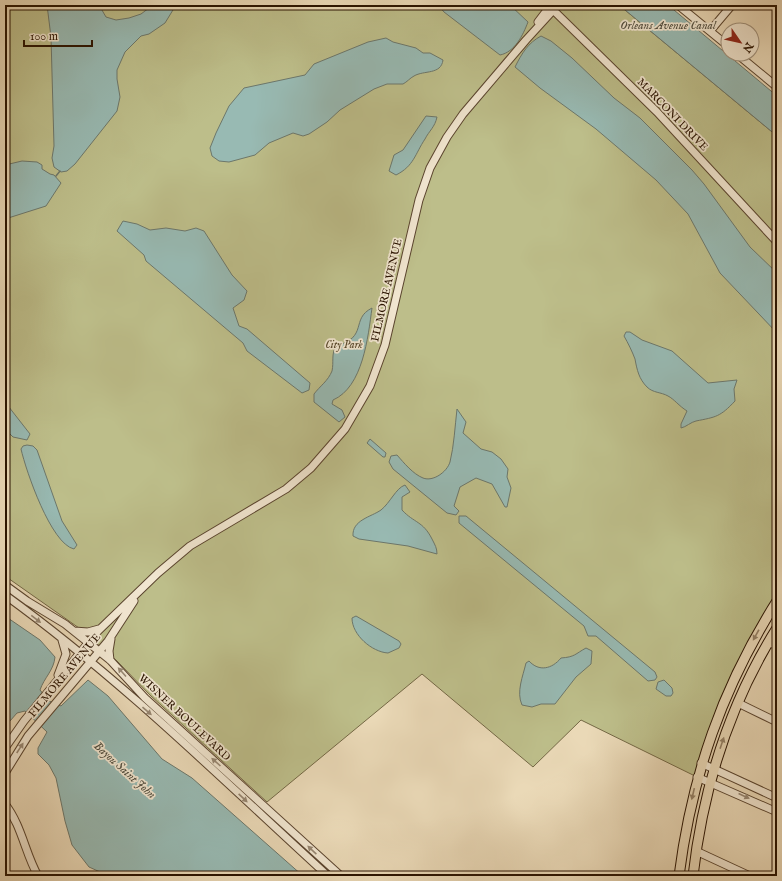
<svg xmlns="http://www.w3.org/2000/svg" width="782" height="881" font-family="'IM FELL English',serif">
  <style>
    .green { fill: #bdbe8a; stroke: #746845 }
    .water { fill: #98bab3; stroke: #6c776b }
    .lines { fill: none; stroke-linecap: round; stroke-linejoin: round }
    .stream { stroke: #6c776b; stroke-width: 1.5 }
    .minor-casing { stroke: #5a442e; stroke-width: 9 }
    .major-casing { stroke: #2a1300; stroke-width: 11 }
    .minor { stroke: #f1e6d0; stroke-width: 7 }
    .major { stroke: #ead9b7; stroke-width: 9 }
    .oneway { fill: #978772 }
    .oneway2 { fill: #948065 }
    .labels { text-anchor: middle; stroke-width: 3.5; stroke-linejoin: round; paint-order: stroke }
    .street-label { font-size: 11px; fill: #2a1300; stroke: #f1e6d0 }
    .park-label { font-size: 11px; font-style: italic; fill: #564629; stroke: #f1e6d0 }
    .water-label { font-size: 12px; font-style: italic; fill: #504d3f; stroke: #f1e6d0 }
  </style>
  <rect width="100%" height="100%" fill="#ead9b7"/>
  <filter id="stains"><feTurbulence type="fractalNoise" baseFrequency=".005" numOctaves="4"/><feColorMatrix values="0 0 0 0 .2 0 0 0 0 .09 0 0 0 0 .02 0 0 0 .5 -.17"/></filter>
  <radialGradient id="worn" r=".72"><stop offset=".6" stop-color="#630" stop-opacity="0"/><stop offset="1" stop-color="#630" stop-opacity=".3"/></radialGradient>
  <path class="green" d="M5,5H619L777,136V601L759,630L697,777L581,720L533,767L422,674L267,802L151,696L117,661L79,628L5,576Z"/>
  <path class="water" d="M47,5H99L106,17L116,20L129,18L141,14L153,5H176L165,23L149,34L141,36L125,52L117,70V79L120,97L117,111L75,164L67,171L61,172L54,167L52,158L54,146L51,37Z
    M438,5H510L528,22C523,35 515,52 500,55L444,12Z
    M619,5H668L777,96V136Z
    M541,36L551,41L572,58L614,98L640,118L692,170L704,184L750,247L777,273V333L720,273L688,214L656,180L596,129L540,88L515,67C522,53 528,43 541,36Z
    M386,38L393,42L416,48L423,53H430L443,60C441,75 424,70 414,76C410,78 407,82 403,84H387L374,89L340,110L327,122L309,134L303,136L293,133L269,143L255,155L229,162L219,161L212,156L210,148L216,133L229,106L244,88L305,75L314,64L368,42Z
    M426,116L437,117C435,127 429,131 425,139C415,154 414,166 396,175L389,171L394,155L403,150Z
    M22,161L37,162L42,165V169L50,174L54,175L61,183L46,206L5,219V165Z
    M123,221L137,224L150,230L166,228L185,231L196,228L204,231L232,275L247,291L244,300L233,308L239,326L247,329L310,383L309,390L302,393L247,351L243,343L146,261L144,255L117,231Z
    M372,308C368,337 363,387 333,400L332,404L342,410L345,417L339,422L314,402V394C320,386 328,381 332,371C334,362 331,354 336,346C369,337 350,319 372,308Z
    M626,332H630L642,340L672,351L708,383L737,380L734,389L735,401C720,417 716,417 696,421C691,422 686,427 681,428V424L687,411C679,406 674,399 668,396C661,392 653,393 647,387C639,379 637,370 635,359C632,351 628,343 624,336Z
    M5,402L30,434L27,440L13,437L5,429Z
    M457,409L466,422L463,433L481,449L492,452L501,459L508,469L507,477L511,488L507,507H505L492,484L476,478L460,487L454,506L459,511L456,515L447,513L393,469L389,462L391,456L397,455C404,463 413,474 423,478C433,482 447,472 450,462C454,446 455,426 457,409Z
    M370,439L386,453L385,457H383L367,443Z
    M27,445L33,446L37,450L62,521L77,545L74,549C51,544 26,471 21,449L23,446Z
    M405,485L410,492L402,497V510C414,523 423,521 432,539C435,545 437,548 437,554L408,546L359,539L353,536C352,520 371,517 381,510C390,503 396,488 405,485Z
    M459,516H466L655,672L657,677L655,680L648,681L596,636H588L584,626L459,523Z
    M5,616L40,640L55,657C54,670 44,678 40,690L49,701L61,706L88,680L108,696L162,759L192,778L303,876H109L89,867L72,845L65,821L56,778L49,765L38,754V748L47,732L25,711L17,713L10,721L5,720Z
    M356,616L399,641L401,644L399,648L388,653C372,652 352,635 352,618Z
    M586,648L592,651L591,664L576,677L555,704H541L532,707L522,705C516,692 523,676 526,663L529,661C539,672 552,669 561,658C575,657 575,654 586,648Z
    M664,680L672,688L673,693L671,696H666L656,689L658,682Z"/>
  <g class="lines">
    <path class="stream" d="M56,176L60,171"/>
    <g class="minor-casing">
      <path id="minor" d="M548,5L657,112L777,242
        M678,5L728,46
        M538,22L551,5
        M710,31L732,5
        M737,54L777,87
        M5,585L27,601L65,624L110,660L145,698L341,876
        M5,595C121,679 223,780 328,876
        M74,631L88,632L99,629
        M768,642L777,646
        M110,660L109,651L111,639
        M58,675L66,654L62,640
        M738,703L777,722
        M5,748L24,721L98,631L158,573L190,546L286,489L311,468L345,429L370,386L385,345L419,200L430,168L447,137L463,114L526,40L558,5
        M701,763L777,798
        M5,773L28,736L108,641L134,601
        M697,777L777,812
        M5,804C22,826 25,853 38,876
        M696,851L750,876"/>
    </g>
    <g class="major-casing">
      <path id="major" d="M679,876C692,775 722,688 777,601
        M693,876C703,788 730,703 777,628"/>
    </g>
    <use href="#minor" class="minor"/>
    <use href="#major" class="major"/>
  </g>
  <defs><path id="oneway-solid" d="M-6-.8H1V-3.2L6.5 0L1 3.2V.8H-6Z"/></defs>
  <g class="oneway">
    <use href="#oneway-solid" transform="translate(36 619) rotate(38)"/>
    <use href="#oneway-solid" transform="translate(122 672) rotate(-132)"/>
    <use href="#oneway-solid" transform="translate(147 711) rotate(41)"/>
    <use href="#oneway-solid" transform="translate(20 748) rotate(-57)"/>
    <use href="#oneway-solid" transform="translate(216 762) rotate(-138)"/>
    <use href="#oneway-solid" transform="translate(744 796) rotate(25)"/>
    <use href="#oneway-solid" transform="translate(243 798) rotate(43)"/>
    <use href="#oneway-solid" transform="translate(312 850) rotate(-137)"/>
  </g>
  <g class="oneway2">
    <use href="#oneway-solid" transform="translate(756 635) rotate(119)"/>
    <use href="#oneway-solid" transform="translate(722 743) rotate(-71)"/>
    <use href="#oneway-solid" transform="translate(693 794) rotate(103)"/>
  </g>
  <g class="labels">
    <g class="street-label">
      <text transform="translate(673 114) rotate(46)" y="4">MARCONI DRIVE</text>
      <text transform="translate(386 290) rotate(-77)" y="4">FILMORE AVENUE</text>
      <text transform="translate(64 675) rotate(-50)" y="4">FILMORE AVENUE</text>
      <text transform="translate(185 717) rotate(43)" y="4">WISNER BOULEVARD</text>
    </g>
    <g class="park-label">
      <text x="344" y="348">City Park</text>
    </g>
    <g class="water-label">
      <text x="668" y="29">Orleans Avenue Canal</text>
      <text transform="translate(125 770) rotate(42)" y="4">Bayou Saint John</text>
    </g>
  </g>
  <rect width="782" height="881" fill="none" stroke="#ead9b7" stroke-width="20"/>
  <rect x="6" y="6" width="770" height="869" fill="none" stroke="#2a1300" stroke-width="2"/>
  <rect x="10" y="10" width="762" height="861" fill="none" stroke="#2a1300"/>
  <g transform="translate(740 42) rotate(124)"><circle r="19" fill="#f1e6d0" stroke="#a1927d"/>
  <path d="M0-3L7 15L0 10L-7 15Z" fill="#8f2418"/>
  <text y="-6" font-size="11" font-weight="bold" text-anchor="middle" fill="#2a1300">N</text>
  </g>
  <path d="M24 40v6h68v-6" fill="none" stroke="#2a1300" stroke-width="2"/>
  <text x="30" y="40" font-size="12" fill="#2a1300" stroke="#f1e6d0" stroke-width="3" paint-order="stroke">100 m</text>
  <rect width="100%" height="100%" filter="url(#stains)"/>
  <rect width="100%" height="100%" fill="url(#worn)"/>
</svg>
